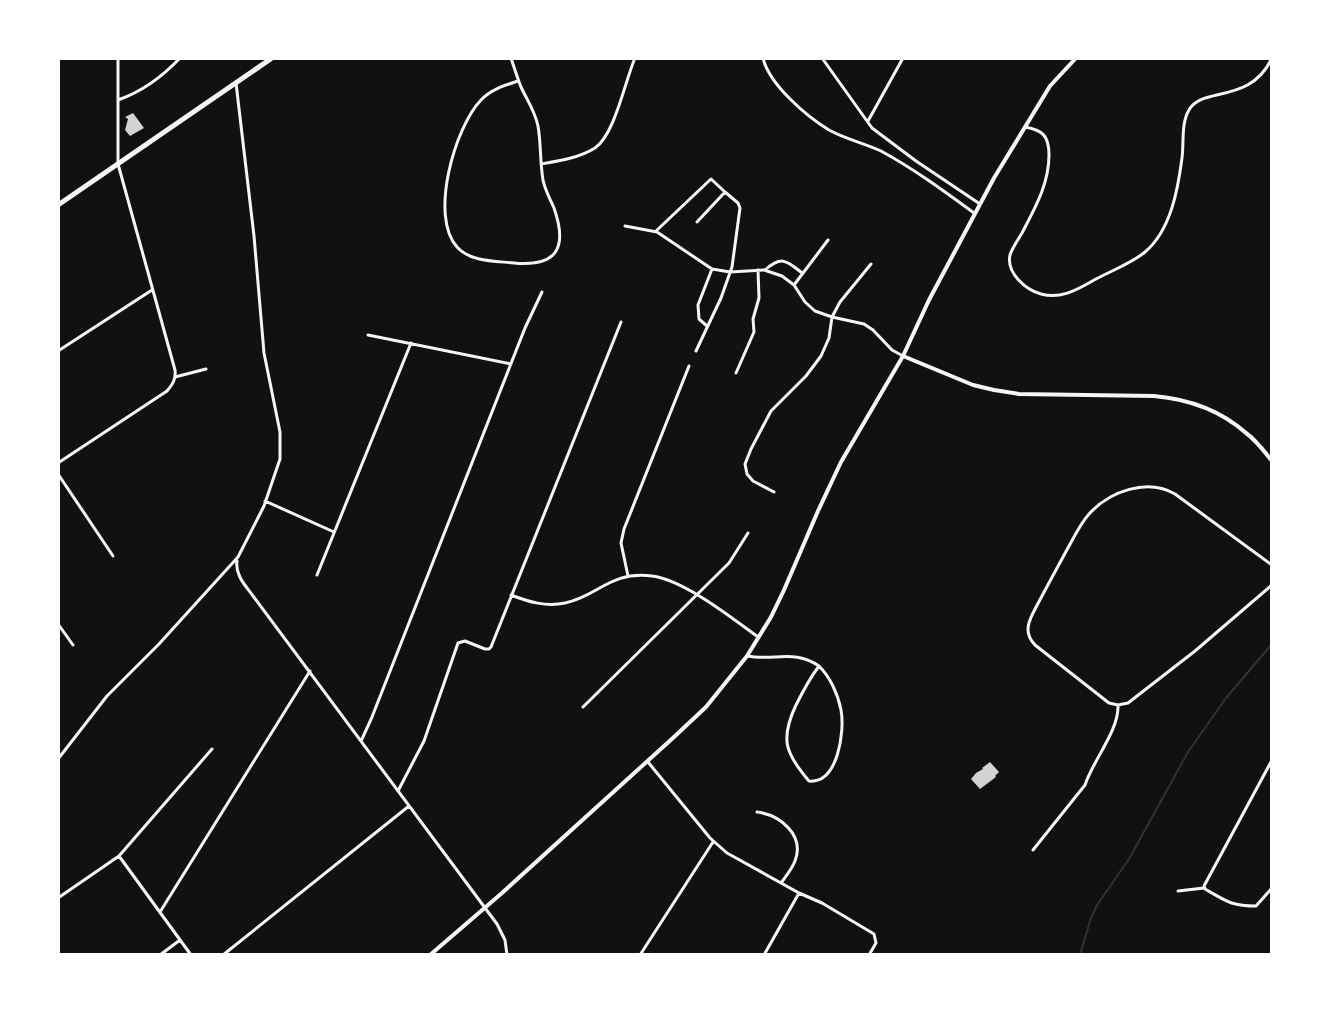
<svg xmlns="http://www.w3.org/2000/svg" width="1330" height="1013" font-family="'IBM Plex Sans',sans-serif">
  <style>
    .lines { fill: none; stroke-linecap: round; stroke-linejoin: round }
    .stream { stroke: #333; stroke-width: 2 }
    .building { fill: #d3d3d3 }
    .minor { stroke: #f5f5f5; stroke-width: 3 }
    .tertiary { stroke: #f5f5f5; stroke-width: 4 }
    .secondary { stroke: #f5f5f5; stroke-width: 4 }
    .primary { stroke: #f5f5f5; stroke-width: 5 }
  </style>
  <rect width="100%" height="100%" fill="#111"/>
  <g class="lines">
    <path class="stream" d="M1080,955L1090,921L1097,905L1129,859L1188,752L1226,698L1272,644"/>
  </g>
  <path class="building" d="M133,113L144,128L130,136L125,130L128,119L125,117Z
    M990,762L999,772L995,776L996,777L980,789L971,779L976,773L983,769L982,768Z"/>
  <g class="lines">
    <path class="minor" d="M511,58C514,67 517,77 521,87C527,100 535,111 538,126C541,143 540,162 543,180C545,190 550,199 554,208C568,248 557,267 514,263C496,261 470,262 457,247C429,216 455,127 481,100C491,89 506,85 518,81
      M763,58C769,84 806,116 829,130C845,139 864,143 881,151C914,169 944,191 974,213
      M822,58L872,128L916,161L980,204
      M118,100C141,92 163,76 180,58
      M868,121L903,58
      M1025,127C1042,130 1049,135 1049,155C1049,184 1035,208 1022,233C1018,240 1012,248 1010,255C1006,273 1026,290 1041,294C1063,300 1079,288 1098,278C1113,270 1132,263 1145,252C1171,230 1178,189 1182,158C1184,143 1181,123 1189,110C1202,86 1250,105 1272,58
      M541,164C559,161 579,158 595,148C615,134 625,81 635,58
      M625,226L657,232L712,269L730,272L764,270L782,276L794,285L805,302L815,311L832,317L864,324L873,330L892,350L903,356
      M656,231L711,179L725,192
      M765,270C782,255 787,261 802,273
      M794,285L828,240
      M707,326L699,319L698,305L712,269
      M368,335L511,364
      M58,351L152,290
      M696,351L721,298L732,267L740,208L738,203L725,192L697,222
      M736,373L754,332L753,319L759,298L758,270
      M175,377L206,369
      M58,463L167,391C173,384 176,379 175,370L118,164V58
      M58,474L113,556
      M774,492L753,481L747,474L745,464L751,449L771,411L806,376L821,356L829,338L832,317L840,302L871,264
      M265,501L334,532
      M237,561C235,575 245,585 253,596L497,924L505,940L507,955
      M1272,565L1175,494C1147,478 1110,491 1089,514C1081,523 1075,535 1069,546C1057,568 1045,590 1033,613C1027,625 1025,634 1035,645L1109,703L1118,705L1128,703L1195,651L1272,585
      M317,575L411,343
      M628,576L621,543L624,529L689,366
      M511,595C529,602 546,607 565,603C599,596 609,571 652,576C684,580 732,618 758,637
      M58,624L73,645
      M747,656C775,661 795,649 819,666
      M819,666C830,677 838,694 841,710C845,731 838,784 809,781C785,753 780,739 796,705C803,691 810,678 819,666Z
      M583,707L729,563L748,533
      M361,741L372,717L525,328L542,292
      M58,759L107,696L159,644L238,557L264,506L280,459V432L264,353L254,236L236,83
      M1272,760L1204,886L1205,889C1226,901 1231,906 1256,906L1272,888
      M648,762L710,838L727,853L799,893L822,903L874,934L876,943L869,955
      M398,791L424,741L458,643L465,641L485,649H489L491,647L621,322
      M757,812C780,815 805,835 795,861C792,869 786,876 781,883
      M1033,850L1085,785C1093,760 1119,731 1118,705
      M119,856L191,955
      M1178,891L1204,888
      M58,898L119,856L212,749
      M160,912L310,671
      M160,955L180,940
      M223,955L409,806
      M640,955L713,842
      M764,955L799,893"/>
    <path class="tertiary" d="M903,356L973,385L994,390L1019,394L1154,396C1188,399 1220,410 1246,433C1256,440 1264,451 1272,461"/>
    <path class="secondary" d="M430,955L502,893L674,737L706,707L747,656L771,617L784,590L818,511L841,462L903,356L929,300L994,178L1050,86L1076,58"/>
    <path class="primary" d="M58,205L272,58"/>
  </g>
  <rect width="1330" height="1013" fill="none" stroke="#ffffff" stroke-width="120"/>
</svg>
